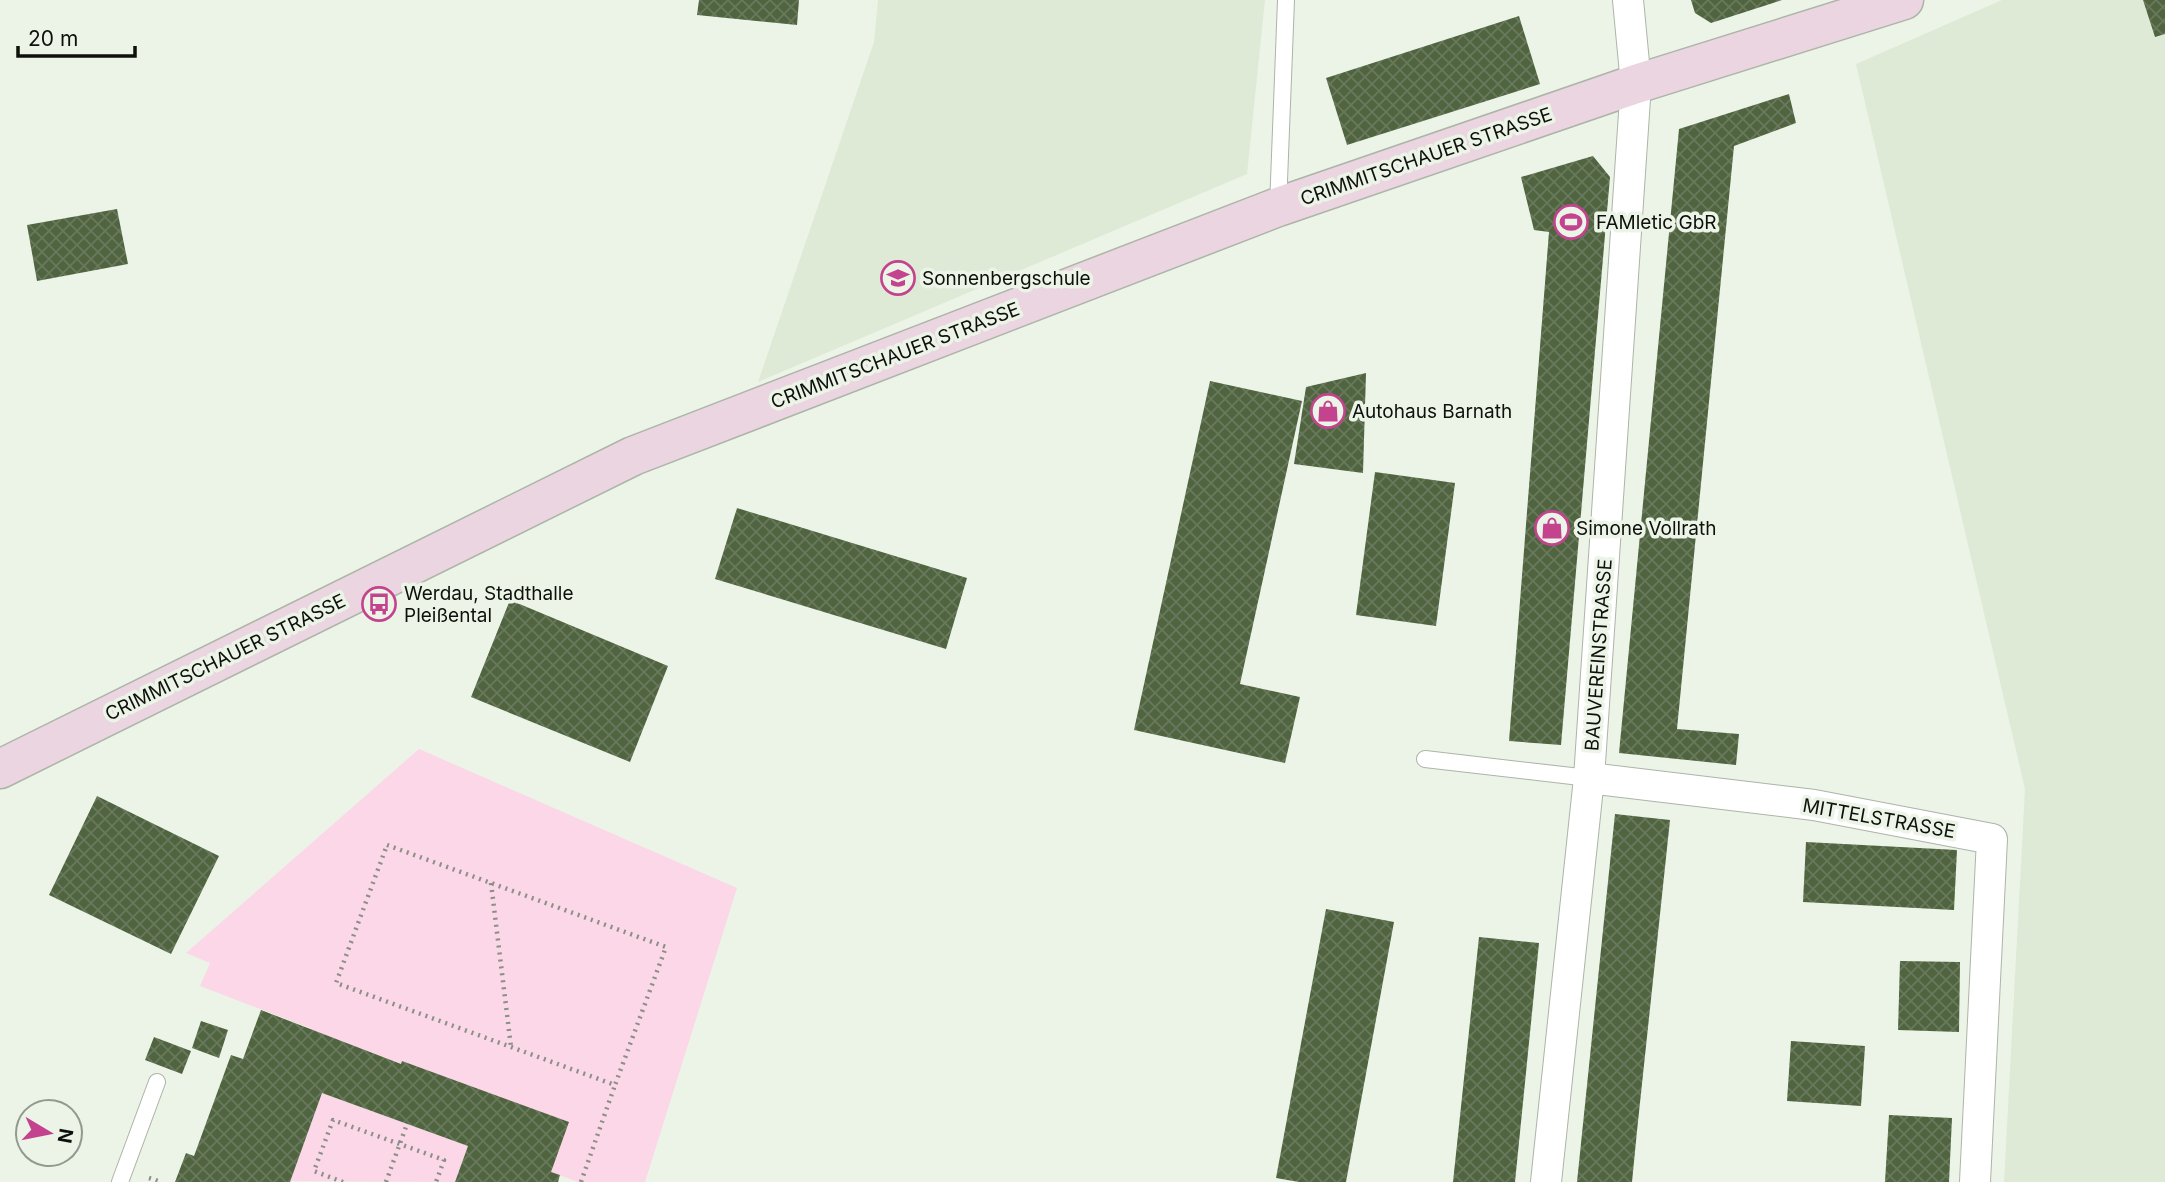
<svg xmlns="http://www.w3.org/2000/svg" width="2165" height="1182" font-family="Inter,sans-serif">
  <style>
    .built { fill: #deead6 }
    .green { fill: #fbd7e8 }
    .building { fill: url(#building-cross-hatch) }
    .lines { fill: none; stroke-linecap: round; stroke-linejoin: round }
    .lane-casing { stroke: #adb4a8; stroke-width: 18 }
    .street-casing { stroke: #adb4a8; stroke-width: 32 }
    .secondary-casing { stroke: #adb4a8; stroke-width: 41 }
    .path { stroke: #8a9086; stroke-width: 4.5; stroke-dasharray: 2 5; stroke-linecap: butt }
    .lane { stroke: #fff; stroke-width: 16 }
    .street { stroke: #fff; stroke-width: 30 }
    .secondary { stroke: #ead5e0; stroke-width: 38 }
    .labels { text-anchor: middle; stroke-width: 7; stroke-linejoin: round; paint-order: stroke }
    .street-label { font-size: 19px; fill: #0d100b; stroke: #ecf4e7 }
    .poi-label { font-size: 19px; fill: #0d100b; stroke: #ecf4e7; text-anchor: start }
  </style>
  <defs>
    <pattern id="building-cross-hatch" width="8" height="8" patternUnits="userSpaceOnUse" patternTransform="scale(1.75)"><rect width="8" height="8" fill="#4f643f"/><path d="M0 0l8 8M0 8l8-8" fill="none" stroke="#69795d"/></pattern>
  </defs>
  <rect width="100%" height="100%" fill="#ecf4e7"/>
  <path class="built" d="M878,0H1265L1247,174L758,382L874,42Z
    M2002,0H2165V1182H2004L2025,789L1856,64Z"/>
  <path class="green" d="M419,749L737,888L645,1182H578L551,1172L402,1061L401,1064L310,1031V1028L200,986L210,963L186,953Z
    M322,1093L468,1146L455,1182L290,1181Z"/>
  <path class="building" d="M699,0H799L797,25L697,15Z
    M1691,0H1782L1711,23L1695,13Z
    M2143,0H2165V34L2155,37Z
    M1519,16L1540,84L1347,145L1326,78Z
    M1789,94L1796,123L1734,146L1677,729L1739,734L1736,765L1619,753L1679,129Z
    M1593,156L1610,177L1561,745L1509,741L1549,232L1534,230L1521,177Z
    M117,209L128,264L37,281L27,225Z
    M1366,373L1363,473L1294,464L1306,387Z
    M1210,381L1302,401L1240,684L1300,697L1285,763L1134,730Z
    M1375,472L1455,483L1436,626L1356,615Z
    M737,508L967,578L946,649L715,579Z
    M510,600L668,666L630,762L471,697Z
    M97,796L219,856L171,954L49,895Z
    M1615,814L1670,820L1637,1131L1632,1182H1577Z
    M1806,842L1957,850L1954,910L1803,902Z
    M1326,909L1394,922L1346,1182H1299L1276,1178Z
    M1479,937L1539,943L1515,1182H1453Z
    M1900,961L1960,962L1959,1032L1898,1030Z
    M261,1010L401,1064L402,1061L569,1122L551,1172L560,1175L558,1182H455L468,1146L322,1093L290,1182H175L186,1153L194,1156L231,1055L243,1059Z
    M201,1021L228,1030L219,1058L192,1048Z
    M154,1037L191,1051L182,1074L145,1060Z
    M1791,1041L1865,1046L1861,1106L1787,1101Z
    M1889,1115L1952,1118L1949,1182H1885Z"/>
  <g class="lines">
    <g class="lane-casing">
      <path id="lane" d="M1278,207L1286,0
        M1425,759L1589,778
        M120,1182L157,1082"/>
    </g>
    <g class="street-casing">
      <path id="street" d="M1589,778L1814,805L1992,839L1975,1182
        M1546,1182L1589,778L1636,84L1628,0"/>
    </g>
    <g class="secondary-casing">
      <path id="secondary" d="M0,769L633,456L1278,207L1636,84L1904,0"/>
    </g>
    <path class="path" d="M387,845L666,947L615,1085L336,983Z
      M491,883L511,1047
      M149,1178L161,1182
      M343,1182L314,1171L333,1120L444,1160L436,1182
      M386,1182L407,1124
      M581,1182L615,1085"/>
    <use href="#lane" class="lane"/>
    <use href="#street" class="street"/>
    <use href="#secondary" class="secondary"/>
  </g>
  <defs>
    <g id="stadium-ring" transform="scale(1.75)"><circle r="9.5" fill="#ecf4e7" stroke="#c3438e" stroke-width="1.5"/><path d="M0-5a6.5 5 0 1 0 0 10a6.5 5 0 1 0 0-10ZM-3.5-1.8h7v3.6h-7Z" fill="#c3438e"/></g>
    <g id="school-ring" transform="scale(1.75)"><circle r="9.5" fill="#ecf4e7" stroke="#c3438e" stroke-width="1.5"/><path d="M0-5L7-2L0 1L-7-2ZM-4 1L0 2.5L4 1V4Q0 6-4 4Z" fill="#c3438e"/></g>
    <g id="shop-ring" transform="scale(1.75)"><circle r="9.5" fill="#ecf4e7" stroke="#c3438e" stroke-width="1.5"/><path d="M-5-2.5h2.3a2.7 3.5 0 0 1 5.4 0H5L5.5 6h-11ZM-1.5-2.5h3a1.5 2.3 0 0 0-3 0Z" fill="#c3438e"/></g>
    <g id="bus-ring" transform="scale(1.75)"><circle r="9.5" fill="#ecf4e7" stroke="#c3438e" stroke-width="1.5"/><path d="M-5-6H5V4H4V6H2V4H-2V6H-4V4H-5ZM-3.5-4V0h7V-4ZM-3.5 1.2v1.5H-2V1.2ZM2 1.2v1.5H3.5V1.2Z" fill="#c3438e"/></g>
  </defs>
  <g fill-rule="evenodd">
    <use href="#stadium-ring" x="1571" y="222"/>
    <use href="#school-ring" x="898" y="278"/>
    <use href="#shop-ring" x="1328" y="411"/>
    <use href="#shop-ring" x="1552" y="528"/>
    <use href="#bus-ring" x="379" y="604"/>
  </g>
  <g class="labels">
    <g class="street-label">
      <text transform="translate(1426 156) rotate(-19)" y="7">CRIMMITSCHAUER STRASSE</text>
      <text transform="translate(895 355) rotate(-21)" y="7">CRIMMITSCHAUER STRASSE</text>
      <text transform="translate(1598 655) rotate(-86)" y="7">BAUVEREINSTRASSE</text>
      <text transform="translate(225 657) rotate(-26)" y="7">CRIMMITSCHAUER STRASSE</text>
      <text transform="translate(1879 818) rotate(10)" y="7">MITTELSTRASSE</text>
    </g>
    <g class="poi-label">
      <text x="1596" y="229">FAMletic GbR</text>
      <text x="922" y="285">Sonnenbergschule</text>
      <text x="1352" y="418">Autohaus Barnath</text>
      <text x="1576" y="535">Simone Vollrath</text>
      <text x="404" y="600">Werdau, Stadthalle<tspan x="404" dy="22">Pleißental</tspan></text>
    </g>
  </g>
  <g transform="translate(49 1133) rotate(100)"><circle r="33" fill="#ecf4e7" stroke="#93998f" stroke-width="2"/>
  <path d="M0-5L12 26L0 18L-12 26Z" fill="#c3438e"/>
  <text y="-10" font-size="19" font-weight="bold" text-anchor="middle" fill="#0d100b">N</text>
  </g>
  <path d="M18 46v10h117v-10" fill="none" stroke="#0d100b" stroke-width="3.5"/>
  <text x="28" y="46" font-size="21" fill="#0d100b" stroke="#ecf4e7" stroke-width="5" paint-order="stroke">20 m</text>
</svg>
